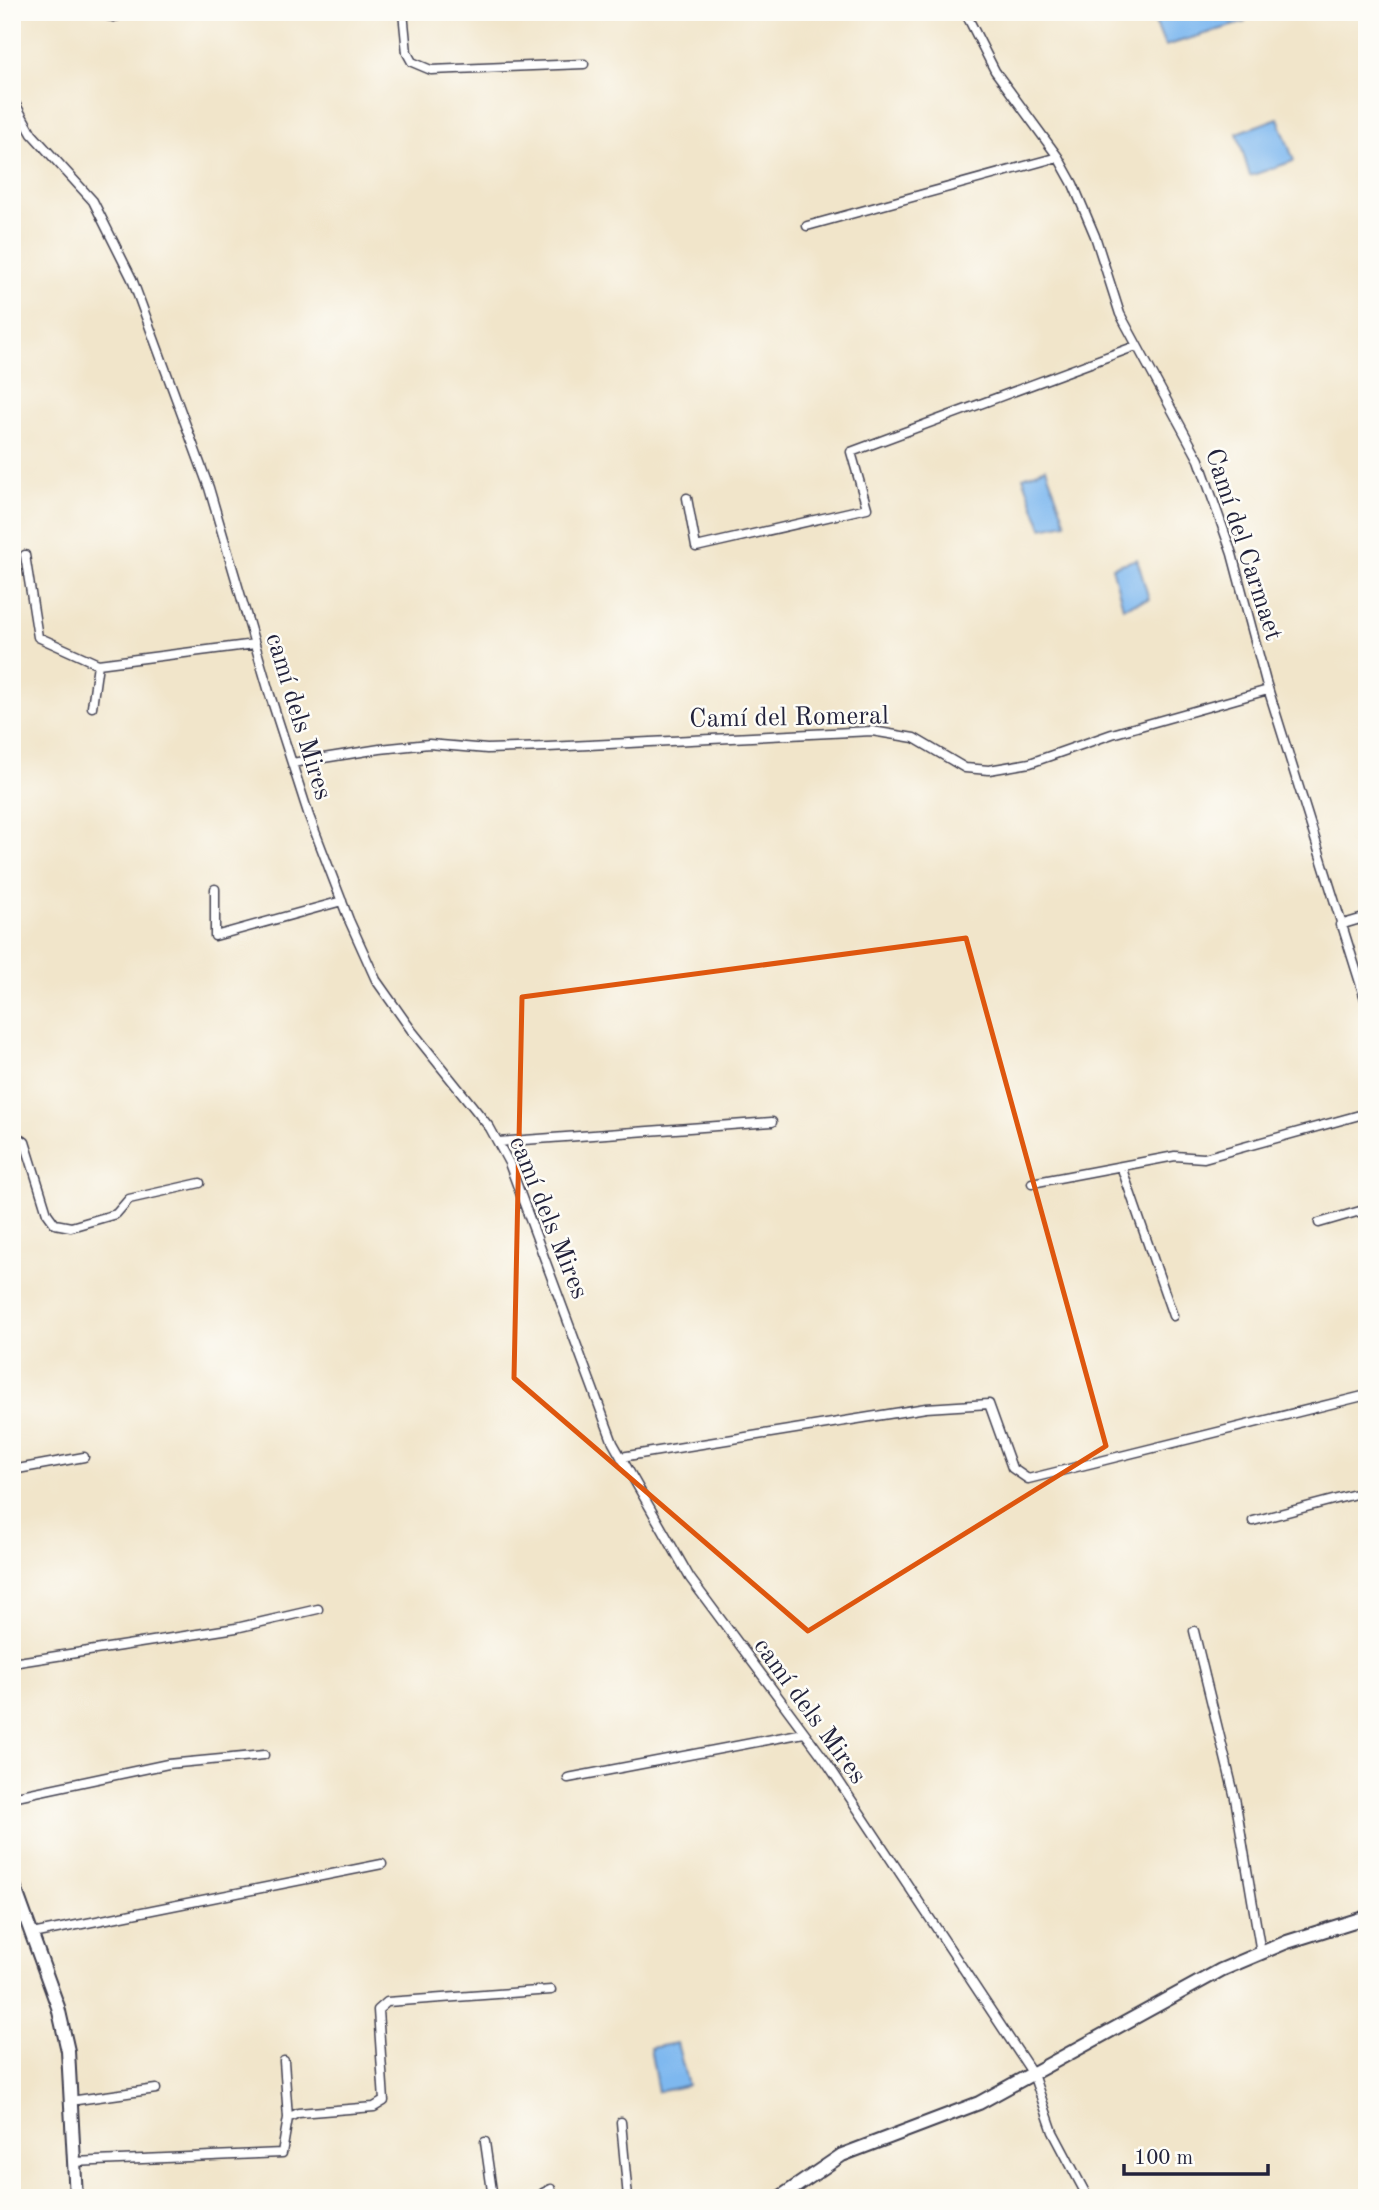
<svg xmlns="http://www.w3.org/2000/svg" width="1379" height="2210" font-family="'Old Standard TT',serif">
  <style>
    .water { fill: #7eb8ef; stroke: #506d95; stroke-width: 2 }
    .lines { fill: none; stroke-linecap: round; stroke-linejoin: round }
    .street-casing { stroke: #413f50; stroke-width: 11 }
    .secondary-casing { stroke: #413f50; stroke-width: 16 }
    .street { stroke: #fff; stroke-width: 8 }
    .secondary { stroke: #fff; stroke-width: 12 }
    .marked { fill: none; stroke: #de560e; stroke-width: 5; stroke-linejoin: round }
    .labels { text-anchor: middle; stroke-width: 5; stroke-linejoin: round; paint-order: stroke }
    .street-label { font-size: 26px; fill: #22223b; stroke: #fdfcf7 }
  </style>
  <rect width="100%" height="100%" fill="#fdfcf7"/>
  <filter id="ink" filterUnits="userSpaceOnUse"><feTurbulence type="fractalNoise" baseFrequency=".0143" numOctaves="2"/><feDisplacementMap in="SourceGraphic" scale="14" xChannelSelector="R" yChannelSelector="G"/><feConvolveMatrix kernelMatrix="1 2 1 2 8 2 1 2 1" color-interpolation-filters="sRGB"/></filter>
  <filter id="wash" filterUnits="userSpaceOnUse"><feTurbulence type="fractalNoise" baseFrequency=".00686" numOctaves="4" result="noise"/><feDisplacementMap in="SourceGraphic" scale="28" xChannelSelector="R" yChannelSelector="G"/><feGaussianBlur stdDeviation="1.57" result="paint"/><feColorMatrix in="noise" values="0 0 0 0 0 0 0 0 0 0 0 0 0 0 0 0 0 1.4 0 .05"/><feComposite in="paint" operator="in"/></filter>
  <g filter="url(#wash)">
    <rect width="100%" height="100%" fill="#f1e5ca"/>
    <path class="water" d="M1171,12H1242L1245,22L1165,46L1153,17Z
      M1278,118L1294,161L1250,176L1237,133Z
      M1046,468L1066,523L1042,528L1023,477Z
      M1137,559L1149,599L1123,607L1112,567Z
      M677,2043L688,2085L658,2092L650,2048Z"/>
  </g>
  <g filter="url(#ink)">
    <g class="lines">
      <g class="street-casing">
        <path id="street" d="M90,12L114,17L134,12
          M403,12L407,53L412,62L431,70L584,64
          M965,12L995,71L1058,157L1073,184L1095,236L1120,314L1199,460L1232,554L1266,682L1367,1005
          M12,98L32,134L93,201L132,279L209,488L269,692L309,816L349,920L376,980L412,1031L490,1128L509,1163L613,1443L690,1578L825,1760L1033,2074L1053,2132L1088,2198
          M807,226L1058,157
          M687,498L696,547L867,508L851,452L1136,346
          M25,555L38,637L98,664L255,644
          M92,707L98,664
          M292,763L380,749L429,744L487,749L548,747L872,731L914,738L965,768L989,770L1030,763L1112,734L1268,690
          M215,889V936L342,901
          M1340,925L1367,917
          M12,1138L18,1137L25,1142L47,1213L55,1224L71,1227L116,1214L129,1199L200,1183
          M498,1142L772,1122
          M1121,1166L1173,1316
          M1032,1183L1175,1156L1204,1158L1367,1113
          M1319,1223L1367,1209
          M621,1457L926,1408L989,1404L1012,1468L1028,1479L1367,1395
          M12,1470L84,1457
          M1253,1521L1367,1491
          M1194,1631L1235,1798L1261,1953
          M12,1663L236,1628L318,1609
          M568,1778L804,1733
          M12,1797L168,1764L264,1755
          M32,1934L382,1864
          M284,2061L288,2118
          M70,2101L156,2089
          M621,2122L628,2198
          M485,2142L493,2198
          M73,2162L282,2153L288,2118L298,2113L374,2107L384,2101L378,2010L387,2002L551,1990
          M543,2198V2193L551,2189"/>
      </g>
      <g class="secondary-casing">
        <path id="secondary" d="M12,1880L58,2007L68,2051L76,2198
          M779,2198L842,2155L979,2103L1221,1970L1287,1942L1367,1917"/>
      </g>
      <use href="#street" class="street"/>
      <use href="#secondary" class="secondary"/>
    </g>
  </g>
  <path class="marked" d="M966,938L1106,1446L808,1631L514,1378L522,997Z"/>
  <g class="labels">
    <g class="street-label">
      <text transform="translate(1245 544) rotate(72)" y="9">Camí del Carmaet</text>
      <text transform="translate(300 716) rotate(73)" y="9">camí dels Mires</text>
      <text transform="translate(789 716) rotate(-1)" y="9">Camí del Romeral</text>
      <text transform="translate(550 1217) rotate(68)" y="9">camí dels Mires</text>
      <text transform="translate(811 1710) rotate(54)" y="9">camí dels Mires</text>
    </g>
  </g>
  <rect width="1379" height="2210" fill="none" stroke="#fdfcf7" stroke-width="42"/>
  <path d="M1124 2164v10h144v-10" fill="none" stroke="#22223b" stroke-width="3.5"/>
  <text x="1134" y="2164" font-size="21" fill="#22223b" stroke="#fdfcf7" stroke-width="5" paint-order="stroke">100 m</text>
</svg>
